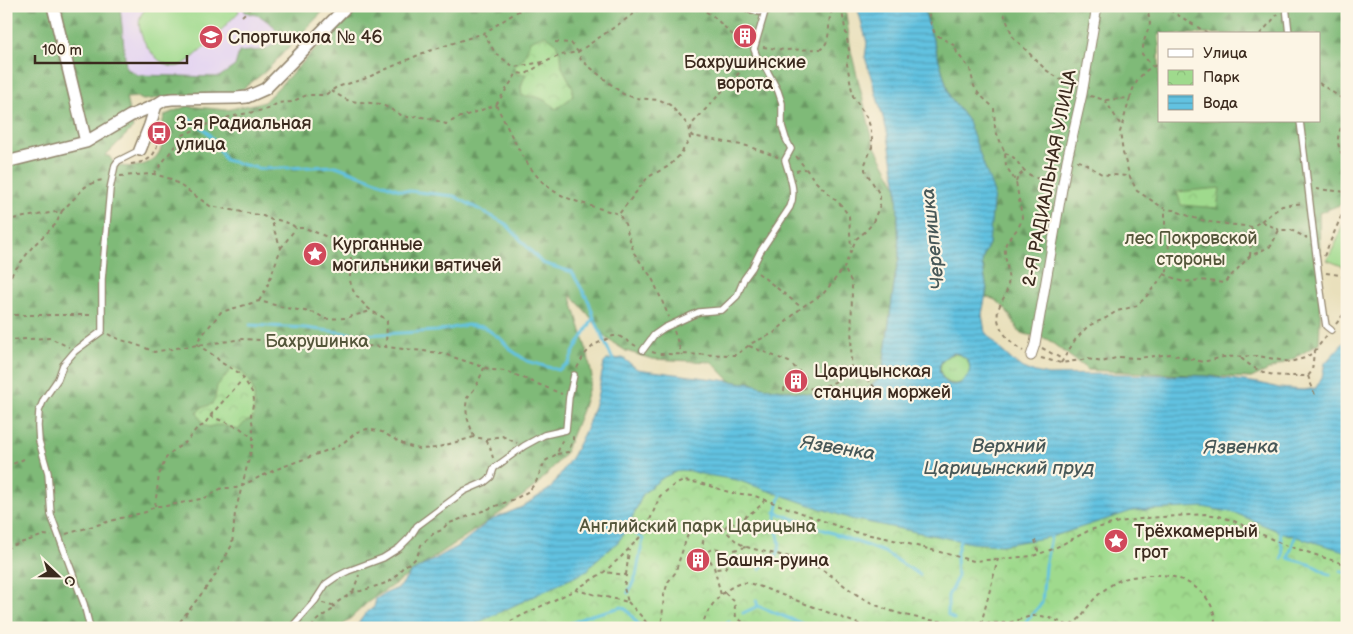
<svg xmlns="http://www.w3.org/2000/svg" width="1353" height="634" font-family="'Balsamiq Sans',sans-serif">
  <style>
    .built { fill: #e3d3f2 }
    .grass { fill: url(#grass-tufts); stroke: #6d8256 }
    .forest { fill: url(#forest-firs); stroke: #5d724b; fill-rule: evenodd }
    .park { fill: url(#park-crowns); stroke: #6d8256 }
    .pitch { fill: #9fda8d; stroke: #6d8256 }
    .water { fill: url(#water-rules); stroke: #4e7680; fill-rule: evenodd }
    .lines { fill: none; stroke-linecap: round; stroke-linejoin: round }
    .stream { stroke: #62c2e1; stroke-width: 3 }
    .service-casing { stroke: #92856d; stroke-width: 8 }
    .pedestrian-casing { stroke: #92856d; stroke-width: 11 }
    .minor-casing { stroke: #92856d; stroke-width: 14 }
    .path { stroke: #92856d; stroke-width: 2; stroke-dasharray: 4 4; stroke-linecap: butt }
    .service { stroke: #fff; stroke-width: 5.5 }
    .pedestrian { stroke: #fff; stroke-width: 9 }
    .minor { stroke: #fff; stroke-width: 11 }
    .labels { text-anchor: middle; stroke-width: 4.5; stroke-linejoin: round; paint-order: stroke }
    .poi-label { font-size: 18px; fill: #3b2a1e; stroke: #fcf5e5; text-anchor: start }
    .street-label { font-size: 18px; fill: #3b2a1e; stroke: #fcf5e5 }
    .park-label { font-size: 18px; fill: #54563a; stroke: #fcf5e5 }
    .water-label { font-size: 19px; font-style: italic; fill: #475858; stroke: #fcf5e5 }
  </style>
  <defs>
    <pattern id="grass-tufts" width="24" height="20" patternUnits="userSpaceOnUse" patternTransform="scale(1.25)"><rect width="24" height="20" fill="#9fda8d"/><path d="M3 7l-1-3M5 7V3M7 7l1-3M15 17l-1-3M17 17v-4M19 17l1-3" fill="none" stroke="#8abb79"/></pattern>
    <pattern id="forest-firs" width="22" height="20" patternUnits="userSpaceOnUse" patternTransform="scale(1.25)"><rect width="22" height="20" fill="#7fba78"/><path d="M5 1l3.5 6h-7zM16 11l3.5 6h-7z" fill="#699762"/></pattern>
    <pattern id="park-crowns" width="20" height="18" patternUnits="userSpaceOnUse" patternTransform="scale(1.25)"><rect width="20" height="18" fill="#9fda8d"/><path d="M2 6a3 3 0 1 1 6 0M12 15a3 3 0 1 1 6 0" fill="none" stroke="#8abb79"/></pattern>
    <pattern id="water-rules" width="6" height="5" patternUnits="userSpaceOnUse" patternTransform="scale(1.25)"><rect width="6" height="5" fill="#62c2e1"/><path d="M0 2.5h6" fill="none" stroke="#529eb6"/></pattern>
  </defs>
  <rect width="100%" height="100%" fill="#fcf5e5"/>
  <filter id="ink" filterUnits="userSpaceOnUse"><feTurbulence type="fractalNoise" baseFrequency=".02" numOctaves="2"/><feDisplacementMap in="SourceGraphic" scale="10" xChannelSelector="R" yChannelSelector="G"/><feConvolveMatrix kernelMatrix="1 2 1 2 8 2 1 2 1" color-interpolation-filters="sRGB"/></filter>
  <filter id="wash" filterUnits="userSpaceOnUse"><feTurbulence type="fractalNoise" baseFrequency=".0096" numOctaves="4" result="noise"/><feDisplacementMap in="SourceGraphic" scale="20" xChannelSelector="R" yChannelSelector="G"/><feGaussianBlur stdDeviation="1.12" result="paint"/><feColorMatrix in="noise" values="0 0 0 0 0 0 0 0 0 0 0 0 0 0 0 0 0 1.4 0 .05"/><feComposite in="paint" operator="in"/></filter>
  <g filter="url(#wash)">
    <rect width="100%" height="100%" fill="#e9e0bc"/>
    <path class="built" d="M120,6H328L266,71L193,94L143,100L126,68Z"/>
    <path class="grass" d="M940 369a15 15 0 1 1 30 0a15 15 0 1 1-30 0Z"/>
    <path class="forest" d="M6,6H120L126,68L138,75L219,77L235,66L239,52L264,50L280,41L274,26L260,16L245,12L243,6H328L266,71L236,94H193L143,100L137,97L126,98L133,128L105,156H109L115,165C132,169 156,167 162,146C165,135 159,130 165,115L187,106L226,110L264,102L358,6H845L851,51L874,145L897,187L899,258L895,277L882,376L864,392L844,399L762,387L748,382L744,383L730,381L712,362L652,359L626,351L607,339L588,314L570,294L588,355L592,377L582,410L564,455L537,485L506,509L368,602L340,628H6Z
      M923,6H1347V202L1319,213L1321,300L1319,343L1295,358L1251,378L1088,370L1047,339L1020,333C1011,318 1004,300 986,297L987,289L982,263L984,254L989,244V233L993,207L968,121L950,97ZM1159,34H1319V121H1159Z"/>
    <path class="park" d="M545,35L555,42L561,55L562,67L573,88L572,97L556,109C544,98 539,96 522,96L521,86L526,74H517L514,67L524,58L530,41Z
      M1220,188L1217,208L1181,205L1177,192Z
      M233,367C256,378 256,397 253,419L245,422L238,430C227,426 220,423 209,427L204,425L197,413L201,408L212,404L215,398L217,386Z
      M1347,446V628H408L623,450Z"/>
    <path class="pitch" d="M148,6H238L239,12C226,24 194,62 179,66C159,72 132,33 141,15C142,12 146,9 148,6Z
      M1344,221L1347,222V268L1327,260L1336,243Z"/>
    <path class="water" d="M857,6H923L950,97L968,121L994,193L989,244L984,254L982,263L987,289L982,314L985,332L1001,350L1015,363L1027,370L1048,375L1116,374L1206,376L1259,383L1279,388L1304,390L1316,388L1322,377L1325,363L1347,339V552L1280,532L1235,513L1203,507L1132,511L1051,537L1001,545L971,543L851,519L737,480L701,474L691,471L680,470L664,477L652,486L643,494L627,529L618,542L595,561L587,571L475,624L459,628H355L365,614L374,607L376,599L382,595L400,587L410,573L458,546L489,521L522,507L551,488L573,455L587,427L597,398L604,363L607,360L623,358L637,369L744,383L748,382L762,387L844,399L864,392L882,376L895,277L899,258L897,187L887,131L865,57L867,43ZM954,353C989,360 957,402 942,377C935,366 943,356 954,353Z"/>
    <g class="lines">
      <path class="stream" d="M187,118C208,128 214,140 225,160L261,169L336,166L400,190L454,196L506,224L542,263L572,272L589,302L594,318L613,360
        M250,325L305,328L363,335L437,331L467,325L484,327L501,339L511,350L527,361L558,370L569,363C574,346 586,334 593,318
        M778,504L781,495
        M775,512L884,552L920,575
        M627,529L633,532L643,539L636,576L628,593
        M1280,532L1283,554L1282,559
        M1295,537L1288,558L1312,565L1330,575
        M777,554C782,542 779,542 777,530C775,521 776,513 778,505
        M956,557L960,540
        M760,569L766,562L777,555
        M1341,571L1347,573
        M756,600L758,606L813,628
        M743,613L758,606
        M1030,617L1042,603L1045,566L1051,537
        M954,619L948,615V596L957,578L956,557
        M475,624L477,628
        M956,627V628
        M561,628L587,616L622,607L627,610L641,628
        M720,628L729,622
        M1022,628L1029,617"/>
    </g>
  </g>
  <g filter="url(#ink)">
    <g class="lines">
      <g class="service-casing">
        <path id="service" d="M1286,6L1289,34
          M1300,121C1309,190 1315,258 1326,326L1331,330
          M643,350L654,335L664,328L699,312L722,310L737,296L744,279L752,268L760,252L790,207C797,191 789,175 785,160L791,149L786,139L782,126V103L778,91L763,63L757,57L754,49L766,8
          M90,628L84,604L51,515L48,473L39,441L38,426L39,411L44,399L58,379L63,365L75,351L102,331V279L110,189L115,165L118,161L140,150
          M291,628L315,601L326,584L336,577L348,571L383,558L399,548L410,537L417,526L464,491L485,482L491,477L494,468L524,446L544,435L566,430L569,397L574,375"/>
      </g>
      <g class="pedestrian-casing">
        <path id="pedestrian" d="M1031,356L1035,344L1067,160L1082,94L1097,6"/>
      </g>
      <g class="minor-casing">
        <path id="minor" d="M53,6L86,142
          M749,6L759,9L771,6
          M140,150L150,125L156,105L164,100L172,99L236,98L247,97L265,89L347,6
          M6,162L86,142L130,116L156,105"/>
      </g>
      <path class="path" d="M683,6L697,7L712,15L741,43L747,46
        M927,6L931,24L935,34L955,46L957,53L970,69L974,86L978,93L994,108L995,129L1005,153L1006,166L1016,182L1022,217C1020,232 1007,236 1005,247C1004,258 1010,273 1008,285C1007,295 1000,302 998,311C995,327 1010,343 1023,351
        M1001,6L1013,37L1046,70L1073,88
        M1147,6L1150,24L1144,41L1142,54L1152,66
        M1163,6L1209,34
        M242,16L253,6
        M484,33L495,53L514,67L543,62
        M1260,34L1278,14
        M555,42L571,43L578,52L581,60L623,94L635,98L660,100L670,105L688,125L690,139L680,155L669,166L648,177L619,214
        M763,47L784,50L821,49C832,41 827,25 831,13L833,10L841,7
        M750,61L692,124L690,132L692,136L747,146L778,157
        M1319,83L1347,102
        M331,91L349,101L381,104L401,115L411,118L416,116L432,119L446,124L458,118L496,105C511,133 528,177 557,193C576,203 599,208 619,214L625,224L634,253L652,278L669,317
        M1090,96L1105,100L1130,98C1134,83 1144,67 1159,65
        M1130,98L1120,132L1123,153L1130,177L1137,191L1165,209L1173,210L1197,219L1210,222L1252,227L1261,221L1279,230
        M1105,100L1120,124
        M496,105L517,73L526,74L545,62L561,55L578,52L638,11L640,6
        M1347,113C1337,138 1333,139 1347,164
        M1005,153C1020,159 1016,164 1025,171C1032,178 1045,182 1055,180
        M796,156L816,182L841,205L849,216L851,248
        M1077,161C1087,162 1093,170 1102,174C1110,176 1121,174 1130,177
        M131,164C153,162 157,153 159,133L157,132
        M796,171L805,169
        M154,174L183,135L208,124L212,125L229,117L268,109L278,103L291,102L307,95H325L337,87L364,79L423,53L484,33L526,6
        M120,176L154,174L171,179L210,206L263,216L272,220H278L291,224L296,228H305L347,245C356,259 346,273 352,288C355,296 366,307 373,312C379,315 382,316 387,321L386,347
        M1016,182L1018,176L1025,171
        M1316,189L1347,192
        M1342,214L1347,216
        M6,220L62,211L85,187L97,181L104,180
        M1261,221L1282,206L1303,203
        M281,248L296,228
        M1250,256L1252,227
        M1324,256L1347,203
        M758,273L801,307
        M1326,273L1340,275L1347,280
        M1164,274L1183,282L1200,280L1224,283L1250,256L1271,246L1279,230H1291L1307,238
        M6,282L33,246L56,224L62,211
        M259,301L267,287L281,248L274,230L272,220
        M6,315H94
        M1336,324L1347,310
        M674,331L682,355
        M108,334C122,342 139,344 154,352L176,348L244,339L386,347L441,353L492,370L506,371L562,394
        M6,340L50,338L69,347
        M749,346L789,362L805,377L804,388
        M1042,348L1062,359
        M652,352L659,354L736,355L752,343L774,333L802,307L823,294L844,268L856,239L866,231L872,224L880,205V195L865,170V164L872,147V137L870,126L867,118L853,96L847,64L849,50L841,6
        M1041,358L1061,363L1088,359L1102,362L1119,357L1138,358L1170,354L1203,362L1223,357L1259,356L1290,362L1305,358L1314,352L1327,335
        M1241,358C1264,378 1279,376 1308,376L1312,371L1314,352
        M1061,363L1075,340L1088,326L1106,318L1117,311L1136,306L1145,298L1167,271L1169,249L1165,225V209
        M577,368L584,355L594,345L613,336H619L636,346
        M852,373L864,376L881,394
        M1308,376L1315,395
        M784,391L785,384C813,393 827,388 851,372L852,283L844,268
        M210,416L240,428L253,438
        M474,437L467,417L466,406L467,398L476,387L484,368
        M486,440L490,447L493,458
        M557,454L568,452L573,440V435
        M6,467L24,459
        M155,506L159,475L166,458L174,450L186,442L197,428L204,425L210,416L243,379
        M725,528L727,525L731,523L738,524C745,514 760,510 764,500
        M66,534L121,518L146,512L155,506H166L195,500L205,498L222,488H236L277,469L339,446L357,432L367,429L382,432L405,445L419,449L435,448L474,437L485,439L502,436L517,443
        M1035,540L1039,554
        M6,548L44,535L52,536
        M734,550L746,547
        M705,551L702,547L704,537L709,525
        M706,553L714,567L721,595
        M701,555C715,546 722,545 729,562L725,568L716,569L714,572
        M626,575L629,550
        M575,590L628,602L624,588L626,575L604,572
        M353,592L359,575
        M725,593L734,601L736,617L751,628
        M628,602L643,618L650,628
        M322,603L332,605
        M960,623L962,628
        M981,624L998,559
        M175,628L213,579L232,545L235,513L253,443V427L251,415L254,399L252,392L241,374L220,362L216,357L198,345L199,339L221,312L259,301L286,308L316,313L325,319L345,318L371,311
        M312,628C315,618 327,614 335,608L333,605L353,592L361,591L389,582L394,578L404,566L412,562L417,557L421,545L434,533L442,530L447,524L515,499L529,491L536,482L545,461L557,454L563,438
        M496,628L575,590L604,572L621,557L640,537L647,527L660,496L674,485L684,481L700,483L732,493L752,495L854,532L886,538L974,561L1033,556L1053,549L1090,530L1119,522L1148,518L1205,514L1219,516L1234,521L1282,544L1347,565
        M657,628L662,620L664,595L668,582L675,573L688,534C699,527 716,520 726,531C733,538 736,543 747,547C768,554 792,555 813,565C833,574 847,590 866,600C906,622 960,625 1004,623C1016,623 1029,614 1040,616C1050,617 1060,622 1069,626C1080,621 1083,613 1090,604C1097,595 1106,588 1116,582C1127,576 1156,573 1169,576C1193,580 1220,602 1214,628
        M702,628C705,609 724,587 742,583C748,582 755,585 761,587L869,628
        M1012,628L1014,623"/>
      <use href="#service" class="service"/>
      <use href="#pedestrian" class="pedestrian"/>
      <use href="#minor" class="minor"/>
    </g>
  </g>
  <defs>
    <g id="building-disc" transform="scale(1.25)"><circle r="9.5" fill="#d1495b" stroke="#fcf5e5"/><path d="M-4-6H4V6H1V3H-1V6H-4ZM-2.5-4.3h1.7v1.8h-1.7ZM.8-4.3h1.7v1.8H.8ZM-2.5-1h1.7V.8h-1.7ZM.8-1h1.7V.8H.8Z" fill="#fff"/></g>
    <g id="school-disc" transform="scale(1.25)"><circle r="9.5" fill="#d1495b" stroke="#fcf5e5"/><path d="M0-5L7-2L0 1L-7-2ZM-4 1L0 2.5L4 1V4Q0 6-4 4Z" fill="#fff"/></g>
    <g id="bus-disc" transform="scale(1.25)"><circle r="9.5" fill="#d1495b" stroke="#fcf5e5"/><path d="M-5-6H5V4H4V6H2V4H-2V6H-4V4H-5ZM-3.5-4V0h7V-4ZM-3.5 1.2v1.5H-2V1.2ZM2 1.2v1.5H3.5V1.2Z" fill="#fff"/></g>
    <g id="sight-disc" transform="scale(1.25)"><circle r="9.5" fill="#d1495b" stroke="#fcf5e5"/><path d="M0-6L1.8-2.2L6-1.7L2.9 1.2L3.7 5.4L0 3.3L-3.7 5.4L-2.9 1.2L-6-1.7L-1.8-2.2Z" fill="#fff"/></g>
  </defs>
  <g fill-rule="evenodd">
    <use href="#building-disc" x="745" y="36"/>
    <use href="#school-disc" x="211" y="37"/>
    <use href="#bus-disc" x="159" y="133"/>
    <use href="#sight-disc" x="315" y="254"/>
    <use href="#building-disc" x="796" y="381"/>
    <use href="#sight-disc" x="1116" y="541"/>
    <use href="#building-disc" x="698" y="560"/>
  </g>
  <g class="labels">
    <g class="poi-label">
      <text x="228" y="43">Спортшкола № 46</text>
      <text x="745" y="68" text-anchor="middle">Бахрушинские<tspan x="745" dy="21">ворота</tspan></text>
      <text x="176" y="129">З-я Радиальная<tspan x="176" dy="21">улица</tspan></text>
      <text x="332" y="250">Курганные<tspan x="332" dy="21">могильники вятичей</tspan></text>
      <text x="814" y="377">Царицынская<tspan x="814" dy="21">станция моржей</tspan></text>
      <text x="1134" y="537">Трёхкамерный<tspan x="1134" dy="21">грот</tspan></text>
      <text x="716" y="566">Башня-руина</text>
    </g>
    <g class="street-label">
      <text transform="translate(1049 178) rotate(-79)" y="6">2-Я РАДИАЛЬНАЯ УЛИЦА</text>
    </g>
    <g class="park-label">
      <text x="1191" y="244">лес Покровской<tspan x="1191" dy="21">стороны</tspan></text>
      <text x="317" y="347">Бахрушинка</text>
      <text x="698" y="532">Английский парк Царицына</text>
    </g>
    <g class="water-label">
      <text transform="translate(932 239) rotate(-96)" y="7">Черепишка</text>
      <text x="1009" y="452">Верхний<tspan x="1009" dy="22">Царицынский пруд</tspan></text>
      <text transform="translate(1241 446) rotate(-1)" y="7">Язвенка</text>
      <text transform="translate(838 447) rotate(9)" y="7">Язвенка</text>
    </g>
  </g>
  <rect width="1353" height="634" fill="none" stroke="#fcf5e5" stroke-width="25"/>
  <rect x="1158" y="32" width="162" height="90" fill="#fcf5e5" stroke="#afa495"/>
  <rect x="1168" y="49" width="25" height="8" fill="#ffffff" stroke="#afa495"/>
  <text x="1203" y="58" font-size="15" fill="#3b2a1e">Улица</text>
  <rect x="1168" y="70" width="25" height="15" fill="url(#park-crowns)" stroke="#afa495"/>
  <text x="1203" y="82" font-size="15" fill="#3b2a1e">Парк</text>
  <rect x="1168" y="95" width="25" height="15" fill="url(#water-rules)" stroke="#afa495"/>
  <text x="1203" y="108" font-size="15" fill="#3b2a1e">Вода</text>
  <g transform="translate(58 576) rotate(112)" stroke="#fcf5e5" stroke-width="4" paint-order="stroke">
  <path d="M0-4L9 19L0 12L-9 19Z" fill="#3b2a1e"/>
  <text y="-8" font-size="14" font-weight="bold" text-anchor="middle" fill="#3b2a1e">С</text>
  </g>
  <path d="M35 55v8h152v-8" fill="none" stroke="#3b2a1e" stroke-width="2.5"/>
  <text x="42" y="55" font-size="15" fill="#3b2a1e" stroke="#fcf5e5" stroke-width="4" paint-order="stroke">100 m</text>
</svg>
